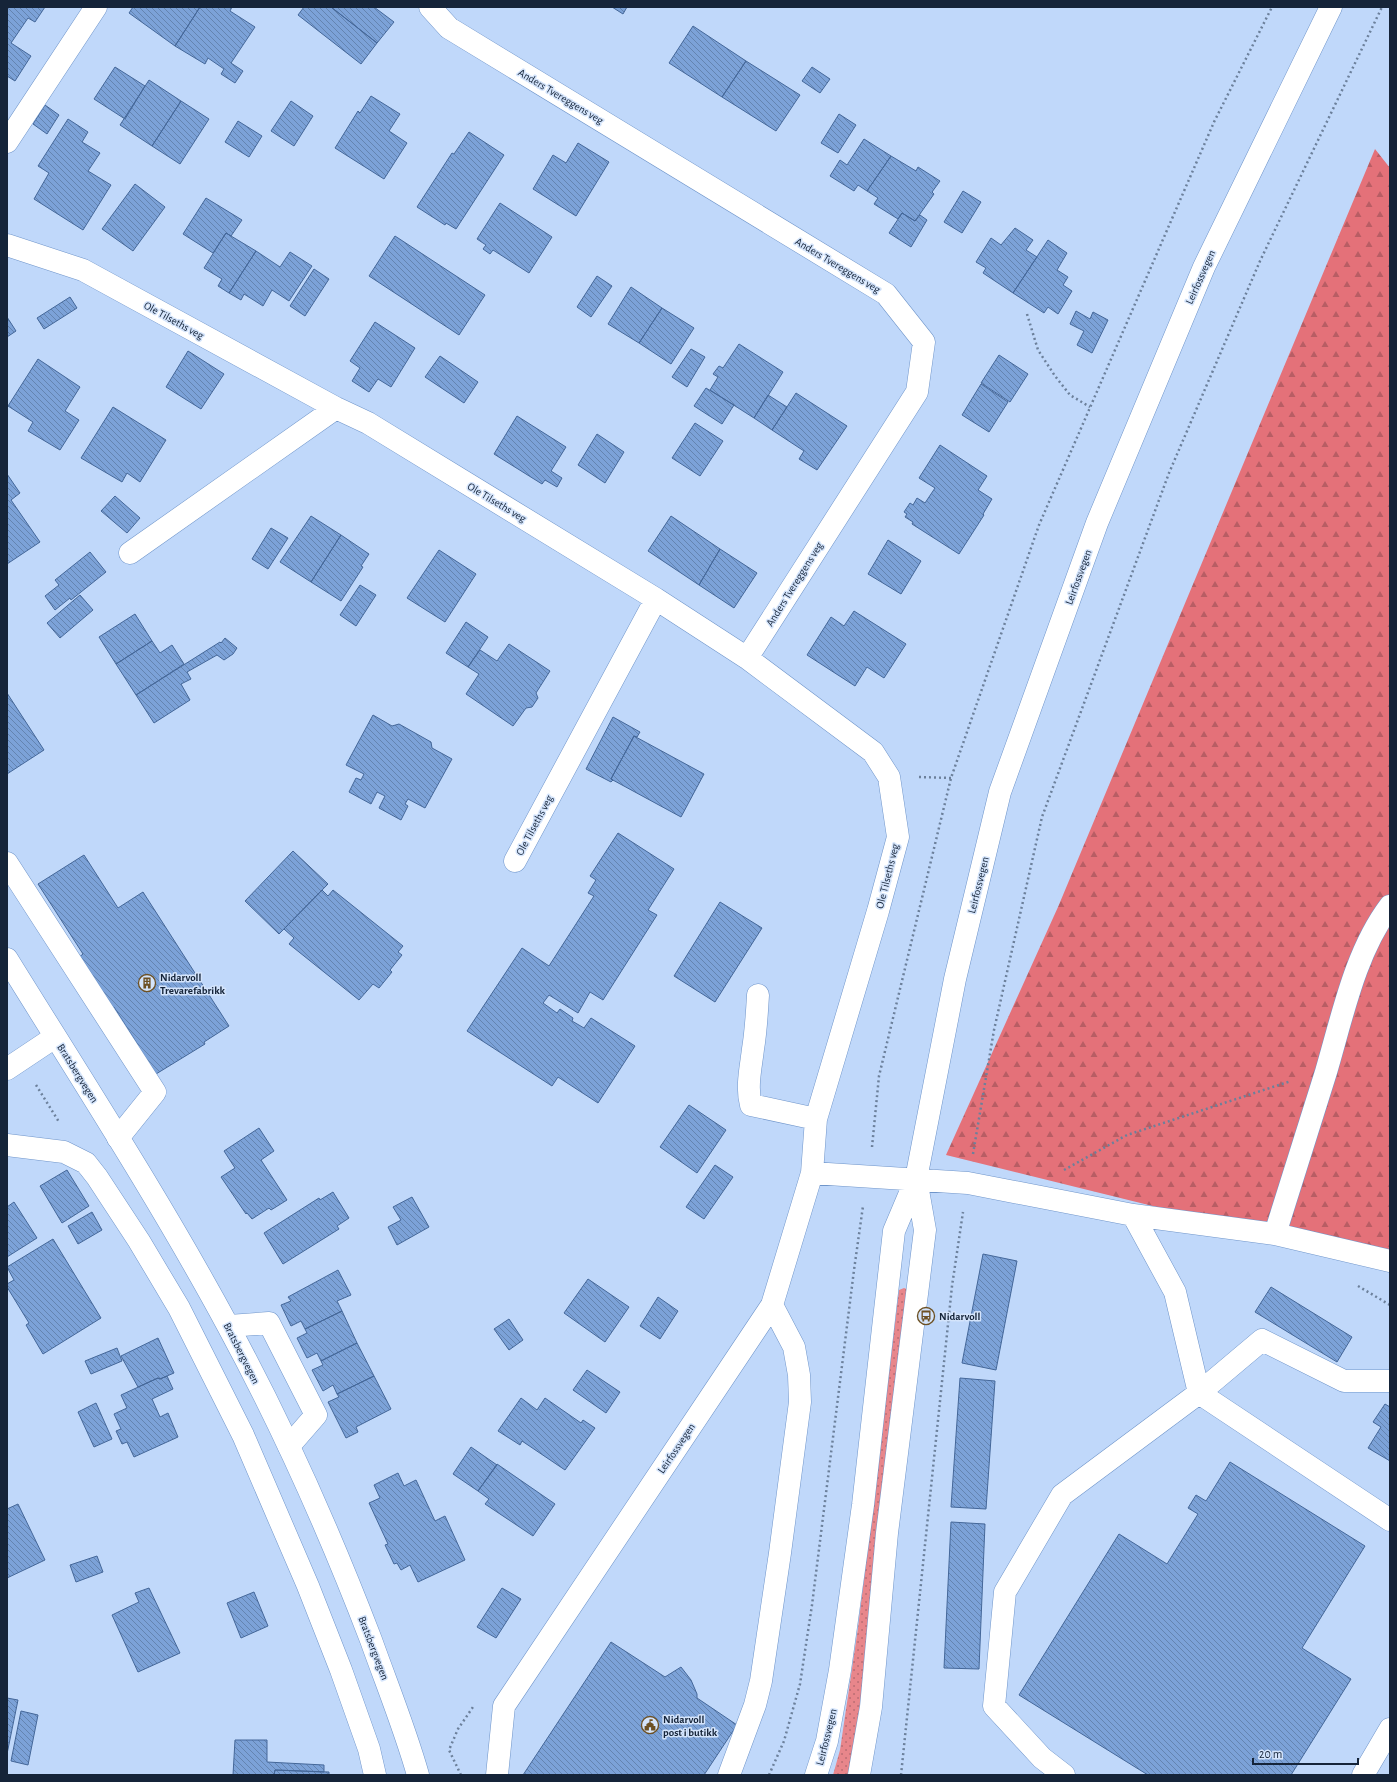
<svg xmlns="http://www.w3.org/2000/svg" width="1397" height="1782" font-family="'Alegreya Sans',sans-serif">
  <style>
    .grass { fill: url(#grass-dots) }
    .forest { fill: url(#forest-firs) }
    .building { fill: url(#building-back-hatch); stroke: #446799 }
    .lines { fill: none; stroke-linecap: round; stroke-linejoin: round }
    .minor-casing { stroke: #6f95ca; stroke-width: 23 }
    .major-casing { stroke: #6f95ca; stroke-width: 23 }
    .path { stroke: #6c809b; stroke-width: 2.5; stroke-dasharray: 2 3; stroke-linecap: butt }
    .minor { stroke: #fff; stroke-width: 22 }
    .major { stroke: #fff; stroke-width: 22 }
    .labels { text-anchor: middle; stroke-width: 3; stroke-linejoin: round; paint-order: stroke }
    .street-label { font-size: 11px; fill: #152439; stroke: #d4e4fb }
    .poi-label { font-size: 11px; font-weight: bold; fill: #152439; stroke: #d4e4fb; text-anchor: start }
  </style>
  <defs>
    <pattern id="grass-dots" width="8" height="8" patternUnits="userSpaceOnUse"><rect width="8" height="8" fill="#e8868b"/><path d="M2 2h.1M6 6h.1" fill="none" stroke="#bb6d73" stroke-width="1.8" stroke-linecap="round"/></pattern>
    <pattern id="forest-firs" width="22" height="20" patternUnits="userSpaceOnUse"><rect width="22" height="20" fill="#e47179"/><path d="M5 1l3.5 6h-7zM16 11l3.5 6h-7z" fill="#b85d64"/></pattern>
    <pattern id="building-back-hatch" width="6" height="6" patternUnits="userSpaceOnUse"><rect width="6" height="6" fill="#7ca2d8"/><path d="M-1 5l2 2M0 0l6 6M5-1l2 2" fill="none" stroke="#6484b0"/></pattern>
  </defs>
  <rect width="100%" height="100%" fill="#c0d8fa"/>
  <path class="grass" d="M904,1288L909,1290L858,1734L849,1775H833L840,1750L858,1628L899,1290Z"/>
  <path class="forest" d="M1375,149L1390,168V1252L1294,1241L946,1155L1058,907Z"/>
  <path class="building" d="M7,7H45L35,22L28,18L11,43L31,56L15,81L7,76Z
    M133,7H200L175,46L129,13Z
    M200,7H232L230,11L255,27L231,63L243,71L235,83L221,74L224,69L208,58L205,64L175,46Z
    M304,7H331L377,43L361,64L298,15Z
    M331,7H374L394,22L377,43Z
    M612,7H627L623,14Z
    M693,26L746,61L722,97L669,63Z
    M746,61L800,95L776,131L722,97Z
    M115,67L145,86L125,119L94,99Z
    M812,67L830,79L820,93L802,81Z
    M149,80L181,101L152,146L120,125Z
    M371,96L400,114L389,131L407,143L384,179L335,148L358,111L360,113Z
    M181,101L209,119L180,164L152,146Z
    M291,101L313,116L294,146L271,131Z
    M45,105L59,115L47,134L33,124Z
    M839,114L856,125L838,153L821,143Z
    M68,119L88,132L82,142L100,153L88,171L111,185L83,230L34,199L49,173L38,166Z
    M238,121L262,136L249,157L225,142Z
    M469,132L504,155L456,229L446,223L445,225L417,207L452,153L454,154Z
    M864,139L891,156L867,191L858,185L854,191L830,176L840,160L847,165Z
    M578,143L609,162L576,216L533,189L553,155L566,163Z
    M891,156L916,171L918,167L940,181L932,192L934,194L915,221L902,213L898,219L874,204L878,198L867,191Z
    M135,184L165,207L133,251L102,229Z
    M963,191L981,202L962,233L944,222Z
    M206,198L242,220L231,236L226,233L213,253L183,234Z
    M500,203L552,237L529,273L493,250L490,254L483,249L486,245L477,239Z
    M902,213L915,221L920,215L927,220L911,247L889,233Z
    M1015,228L1033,240L1026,250L1037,257L1013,293L983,273L986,268L976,262L991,238L1001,245Z
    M226,233L256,251L229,293L218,286L222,279L204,268Z
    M395,236L485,295L459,335L369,276Z
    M1048,240L1067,253L1057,270L1068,277L1063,285L1072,291L1058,314L1048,307L1044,313L1013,293Z
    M256,251L280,267L290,252L312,266L289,301L272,290L263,306L244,294L241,300L229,293Z
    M314,269L329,279L305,316L290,306Z
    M597,276L612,286L591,317L577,307Z
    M631,287L662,308L639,343L608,324Z
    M70,297L77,308L44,329L37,318Z
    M662,308L694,328L671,364L639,343Z
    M1076,311L1090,319L1093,312L1108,320L1092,353L1077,345L1084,331L1070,324Z
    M7,317L16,331L7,337Z
    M375,322L415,348L391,387L378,379L369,392L352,381L360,368L350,361Z
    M739,344L783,372L754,418L710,390L718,377L713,374L719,366L723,368Z
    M691,349L705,357L687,387L672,377Z
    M188,351L224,374L201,409L166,387Z
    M999,355L1028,374L1010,402L981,383Z
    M440,356L478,382L464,403L425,377Z
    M38,359L80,387L65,411L79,420L60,450L28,431L33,422L8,406Z
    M981,384L1008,402L989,432L962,415Z
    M706,388L734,405L722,424L694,406Z
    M796,393L847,426L817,470L799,459L804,451L772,430Z
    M768,395L787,407L772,430L754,418Z
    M113,407L166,440L140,482L127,473L122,482L81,458Z
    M517,416L566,447L551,471L562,478L557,487L545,480L542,484L494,454Z
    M695,423L723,441L700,476L672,458Z
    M597,434L624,452L605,483L578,465Z
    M940,445L987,476L978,490L992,499L983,514L984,515L959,554L912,524L913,522L905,517L907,514L904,512L910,503L913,505L917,498L925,503L935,488L919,478Z
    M7,474L20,493L11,500L40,542L7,564Z
    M115,496L140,518L127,533L101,511Z
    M311,516L341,535L311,582L280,562Z
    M671,516L720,549L699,585L648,551Z
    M271,528L288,538L268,569L252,559Z
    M341,535L369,554L361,566L363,567L341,601L311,582Z
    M888,540L921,561L901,594L868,574Z
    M720,549L757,573L734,608L699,585Z
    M439,550L476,574L445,622L407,598Z
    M90,552L106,572L71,600L70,598L55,610L45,596L59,585L55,580Z
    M360,585L376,595L356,626L340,615Z
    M80,595L93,610L60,638L47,623Z
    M854,611L906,644L884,678L867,667L855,686L807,655L831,617L844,626Z
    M135,614L152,641L116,664L99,637Z
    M466,622L488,637L468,667L446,653Z
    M225,638L237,648L233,654L224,660L217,655L187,672L191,679L181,684L190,700L154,723L136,695L220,642L221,643Z
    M152,641L160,653L172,645L184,664L136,695L116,664Z
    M509,644L550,671L536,693L538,698L532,707L526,708L513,726L466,694L479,674L468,667L480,650L497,661Z
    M7,693L44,750L7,774Z
    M373,715L392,726L399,724L431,742L432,748L452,759L425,808L408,799L405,804L408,806L401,820L379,808L385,796L377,792L371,804L349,792L356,778L361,780L364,774L346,765Z
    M613,717L640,732L637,737L634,736L611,779L613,780L611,782L586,769Z
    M634,736L704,774L681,817L611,779Z
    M618,833L674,869L648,910L657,915L603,1000L590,992L578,1013L549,995L543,1003L557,1013L560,1009L573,1018L572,1021L584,1028L591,1018L635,1046L598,1103L558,1077L552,1086L467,1031L522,948L549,966L594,896L588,893L596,880L590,876Z
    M293,851L328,884L279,934L245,901Z
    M84,855L118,908L143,892L229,1026L204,1042L205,1044L156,1074L133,1049L138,1045L114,1007L111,1009L78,958L83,954L38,884Z
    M322,890L328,896L333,890L403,946L398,952L402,955L390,970L392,972L379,988L373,984L359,1000L289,944L294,938L284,929Z
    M720,902L762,928L715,1002L674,976Z
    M689,1105L726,1130L697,1173L660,1147Z
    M259,1128L274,1151L261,1160L287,1200L271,1210L269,1208L252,1219L247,1213L246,1214L221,1177L235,1168L224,1151Z
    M715,1165L733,1177L704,1219L686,1207Z
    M67,1170L89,1206L62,1223L40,1186Z
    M333,1192L349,1218L337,1226L339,1229L283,1264L264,1233L319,1198L320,1200Z
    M412,1197L429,1227L397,1245L388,1227L401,1220L393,1207Z
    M14,1202L37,1238L7,1257V1207Z
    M92,1212L102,1230L78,1244L68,1226Z
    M53,1239L101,1318L43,1354L26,1325L29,1323L7,1287V1284L14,1280L7,1267Z
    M983,1254L1017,1261L996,1370L962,1363Z
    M338,1270L351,1295L337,1301L342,1311L305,1329L301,1321L291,1326L281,1305L291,1301L288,1297Z
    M588,1279L629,1307L605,1342L564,1313Z
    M1271,1287L1352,1337L1337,1362L1255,1312Z
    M658,1297L678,1311L660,1339L640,1326Z
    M342,1311L357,1343L321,1361L317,1353L307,1358L297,1338L307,1333L305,1329Z
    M509,1319L523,1340L509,1350L494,1329Z
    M158,1338L174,1373L160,1379L158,1378L138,1387L121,1356Z
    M357,1343L374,1376L337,1394L333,1385L323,1391L312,1370L323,1365L321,1361Z
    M117,1348L122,1361L91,1374L85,1361Z
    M587,1370L620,1392L606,1413L573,1390Z
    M167,1376L173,1389L152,1399L160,1417L168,1413L178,1437L134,1457L127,1442L122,1444L116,1431L121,1429L114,1414L127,1408L121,1395L158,1378L160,1379Z
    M374,1376L391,1409L356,1427L358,1432L346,1438L328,1402L339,1397L337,1394Z
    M960,1378L995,1381L986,1509L951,1507Z
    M521,1398L537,1410L545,1398L581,1423L583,1420L595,1428L565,1470L522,1441L520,1445L498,1431Z
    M96,1403L112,1439L94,1447L78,1412Z
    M1385,1404L1390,1407V1461L1368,1448L1381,1427L1373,1422Z
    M471,1447L497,1465L478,1491L453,1474Z
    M1230,1462L1365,1546L1302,1648L1351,1679L1291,1775H1148L1019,1695L1119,1534L1167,1564L1198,1514L1188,1508L1196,1495L1206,1501Z
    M497,1464L555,1504L533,1536L485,1504L489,1499L478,1491Z
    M398,1473L404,1486L416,1480L435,1521L445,1516L465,1560L418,1582L410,1565L401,1570L397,1563L394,1564L385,1545L388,1544L369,1503L380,1498L374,1485Z
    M18,1504L45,1560L7,1578V1509Z
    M951,1522L985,1524L979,1669L944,1668Z
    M97,1556L103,1572L76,1582L70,1565Z
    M149,1588L180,1653L138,1672L112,1615L139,1602L135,1593Z
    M502,1588L521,1599L496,1638L477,1627Z
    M254,1592L268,1626L241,1638L227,1603Z
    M611,1642L665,1677L681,1667L691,1680L697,1694V1698L737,1725L704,1775H523Z
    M7,1698L18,1700L7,1754Z
    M21,1711L38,1715L28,1765L11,1761Z
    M235,1740H267V1762L324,1765V1772L275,1770L274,1775H233Z
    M275,1770L329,1772V1775H274Z"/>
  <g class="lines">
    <g class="minor-casing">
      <path id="minor" d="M430,7L449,28L886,294L924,342L917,392L747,658
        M7,142L96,7
        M7,245L83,270L336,408L368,423L656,599L747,658L873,752L889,777L898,837L878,911L816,1119L812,1173L968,1183L1133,1215L1275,1234L1390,1261
        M130,553L336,408
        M515,861L656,599
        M7,863L155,1092L118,1138
        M758,995C757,1013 756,1031 753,1049C751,1067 746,1087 751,1105L816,1119
        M7,1069L55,1037
        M7,1145L64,1152L86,1163L97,1177L139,1241L179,1308L243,1435L308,1586L341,1670L369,1749L375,1775
        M1133,1215L1175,1292L1199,1393L1262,1340L1344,1381H1390
        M1275,1234C1292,1180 1309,1126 1326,1072C1342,1018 1355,952 1390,906
        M229,1326L269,1323L316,1415L289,1446
        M497,1775L504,1706L772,1305L812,1173
        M729,1775L755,1705L761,1681L780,1553L800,1402L799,1375L794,1347L772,1305
        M816,1775L827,1741L840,1670L863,1505L894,1231L916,1179L955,979L1000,792L1097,523L1204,267L1331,7
        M859,1775L871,1707L887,1533L925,1230L916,1179
        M1064,1775L1042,1758L994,1706L1005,1592L1062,1495L1199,1393L1390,1520
        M1363,1775L1390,1729"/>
    </g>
    <g class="major-casing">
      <path id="major" d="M7,959C82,1080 160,1200 228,1326C283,1427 330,1533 371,1640C387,1685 405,1729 418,1775"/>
    </g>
    <path class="path" d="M1027,314L1038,350L1055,376L1070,395L1090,407
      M919,777L951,778
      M36,1085L59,1122
      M872,1147L879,1076L951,778L1039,525L1214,122L1272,7
      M973,1154L994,1030L1042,817L1169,473L1260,261L1382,7
      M1064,1170L1127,1135L1291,1081
      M1358,1286L1390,1305
      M461,1775L449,1750L458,1729L473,1707
      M769,1775L784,1741L800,1684L812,1605L854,1270L863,1206
      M901,1775L952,1286L963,1212"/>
    <use href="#minor" class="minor"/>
    <use href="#major" class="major"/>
  </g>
  <defs>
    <g id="building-ring" transform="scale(0.9)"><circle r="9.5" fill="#d4e4fb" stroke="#6d5124" stroke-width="1.5"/><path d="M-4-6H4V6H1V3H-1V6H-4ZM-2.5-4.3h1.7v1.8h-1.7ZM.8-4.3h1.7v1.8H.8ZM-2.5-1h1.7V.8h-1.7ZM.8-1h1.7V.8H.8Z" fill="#6d5124"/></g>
    <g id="bus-ring" transform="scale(0.9)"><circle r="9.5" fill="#d4e4fb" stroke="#6d5124" stroke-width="1.5"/><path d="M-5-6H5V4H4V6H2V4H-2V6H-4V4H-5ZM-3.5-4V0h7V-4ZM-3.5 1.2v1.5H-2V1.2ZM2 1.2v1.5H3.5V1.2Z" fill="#6d5124"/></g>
    <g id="civic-ring" transform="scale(0.9)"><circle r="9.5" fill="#d4e4fb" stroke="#6d5124" stroke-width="1.5"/><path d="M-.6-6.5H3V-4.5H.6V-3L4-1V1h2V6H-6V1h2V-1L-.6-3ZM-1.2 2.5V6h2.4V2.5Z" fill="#6d5124"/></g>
  </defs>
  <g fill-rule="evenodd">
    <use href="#building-ring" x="147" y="983"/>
    <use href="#bus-ring" x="926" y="1316"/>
    <use href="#civic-ring" x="650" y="1725"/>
  </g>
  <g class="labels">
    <g class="street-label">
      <text transform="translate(561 96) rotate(31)" y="4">Anders Tvereggens veg</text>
      <text transform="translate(838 265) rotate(31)" y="4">Anders Tvereggens veg</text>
      <text transform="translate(1200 277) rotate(-66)" y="4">Leirfossvegen</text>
      <text transform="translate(174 320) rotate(29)" y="4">Ole Tilseths veg</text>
      <text transform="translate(497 502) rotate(31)" y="4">Ole Tilseths veg</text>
      <text transform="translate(1078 577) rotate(-70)" y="4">Leirfossvegen</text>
      <text transform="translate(794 584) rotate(-58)" y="4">Anders Tvereggens veg</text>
      <text transform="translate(534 825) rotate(-62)" y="4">Ole Tilseths veg</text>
      <text transform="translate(887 876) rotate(-76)" y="4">Ole Tilseths veg</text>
      <text transform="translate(978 885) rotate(-76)" y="4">Leirfossvegen</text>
      <text transform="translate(78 1073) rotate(58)" y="4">Bratsbergvegen</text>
      <text transform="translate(242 1353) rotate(63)" y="4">Bratsbergvegen</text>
      <text transform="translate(676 1448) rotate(-56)" y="4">Leirfossvegen</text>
      <text transform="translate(374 1648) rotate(69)" y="4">Bratsbergvegen</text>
      <text transform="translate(826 1737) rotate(-76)" y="4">Leirfossvegen</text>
    </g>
    <g class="poi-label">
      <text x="160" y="981">Nidarvoll<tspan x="160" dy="13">Trevarefabrikk</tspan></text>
      <text x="939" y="1320">Nidarvoll</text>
      <text x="663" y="1723">Nidarvoll<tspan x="663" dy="13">post i butikk</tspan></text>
    </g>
  </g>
  <rect width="1397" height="1782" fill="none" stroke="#152439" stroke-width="16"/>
  <path d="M1253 1758v6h105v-6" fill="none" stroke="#152439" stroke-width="2"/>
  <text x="1259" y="1758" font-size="12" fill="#152439" stroke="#d4e4fb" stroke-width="3" paint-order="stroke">20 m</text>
</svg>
